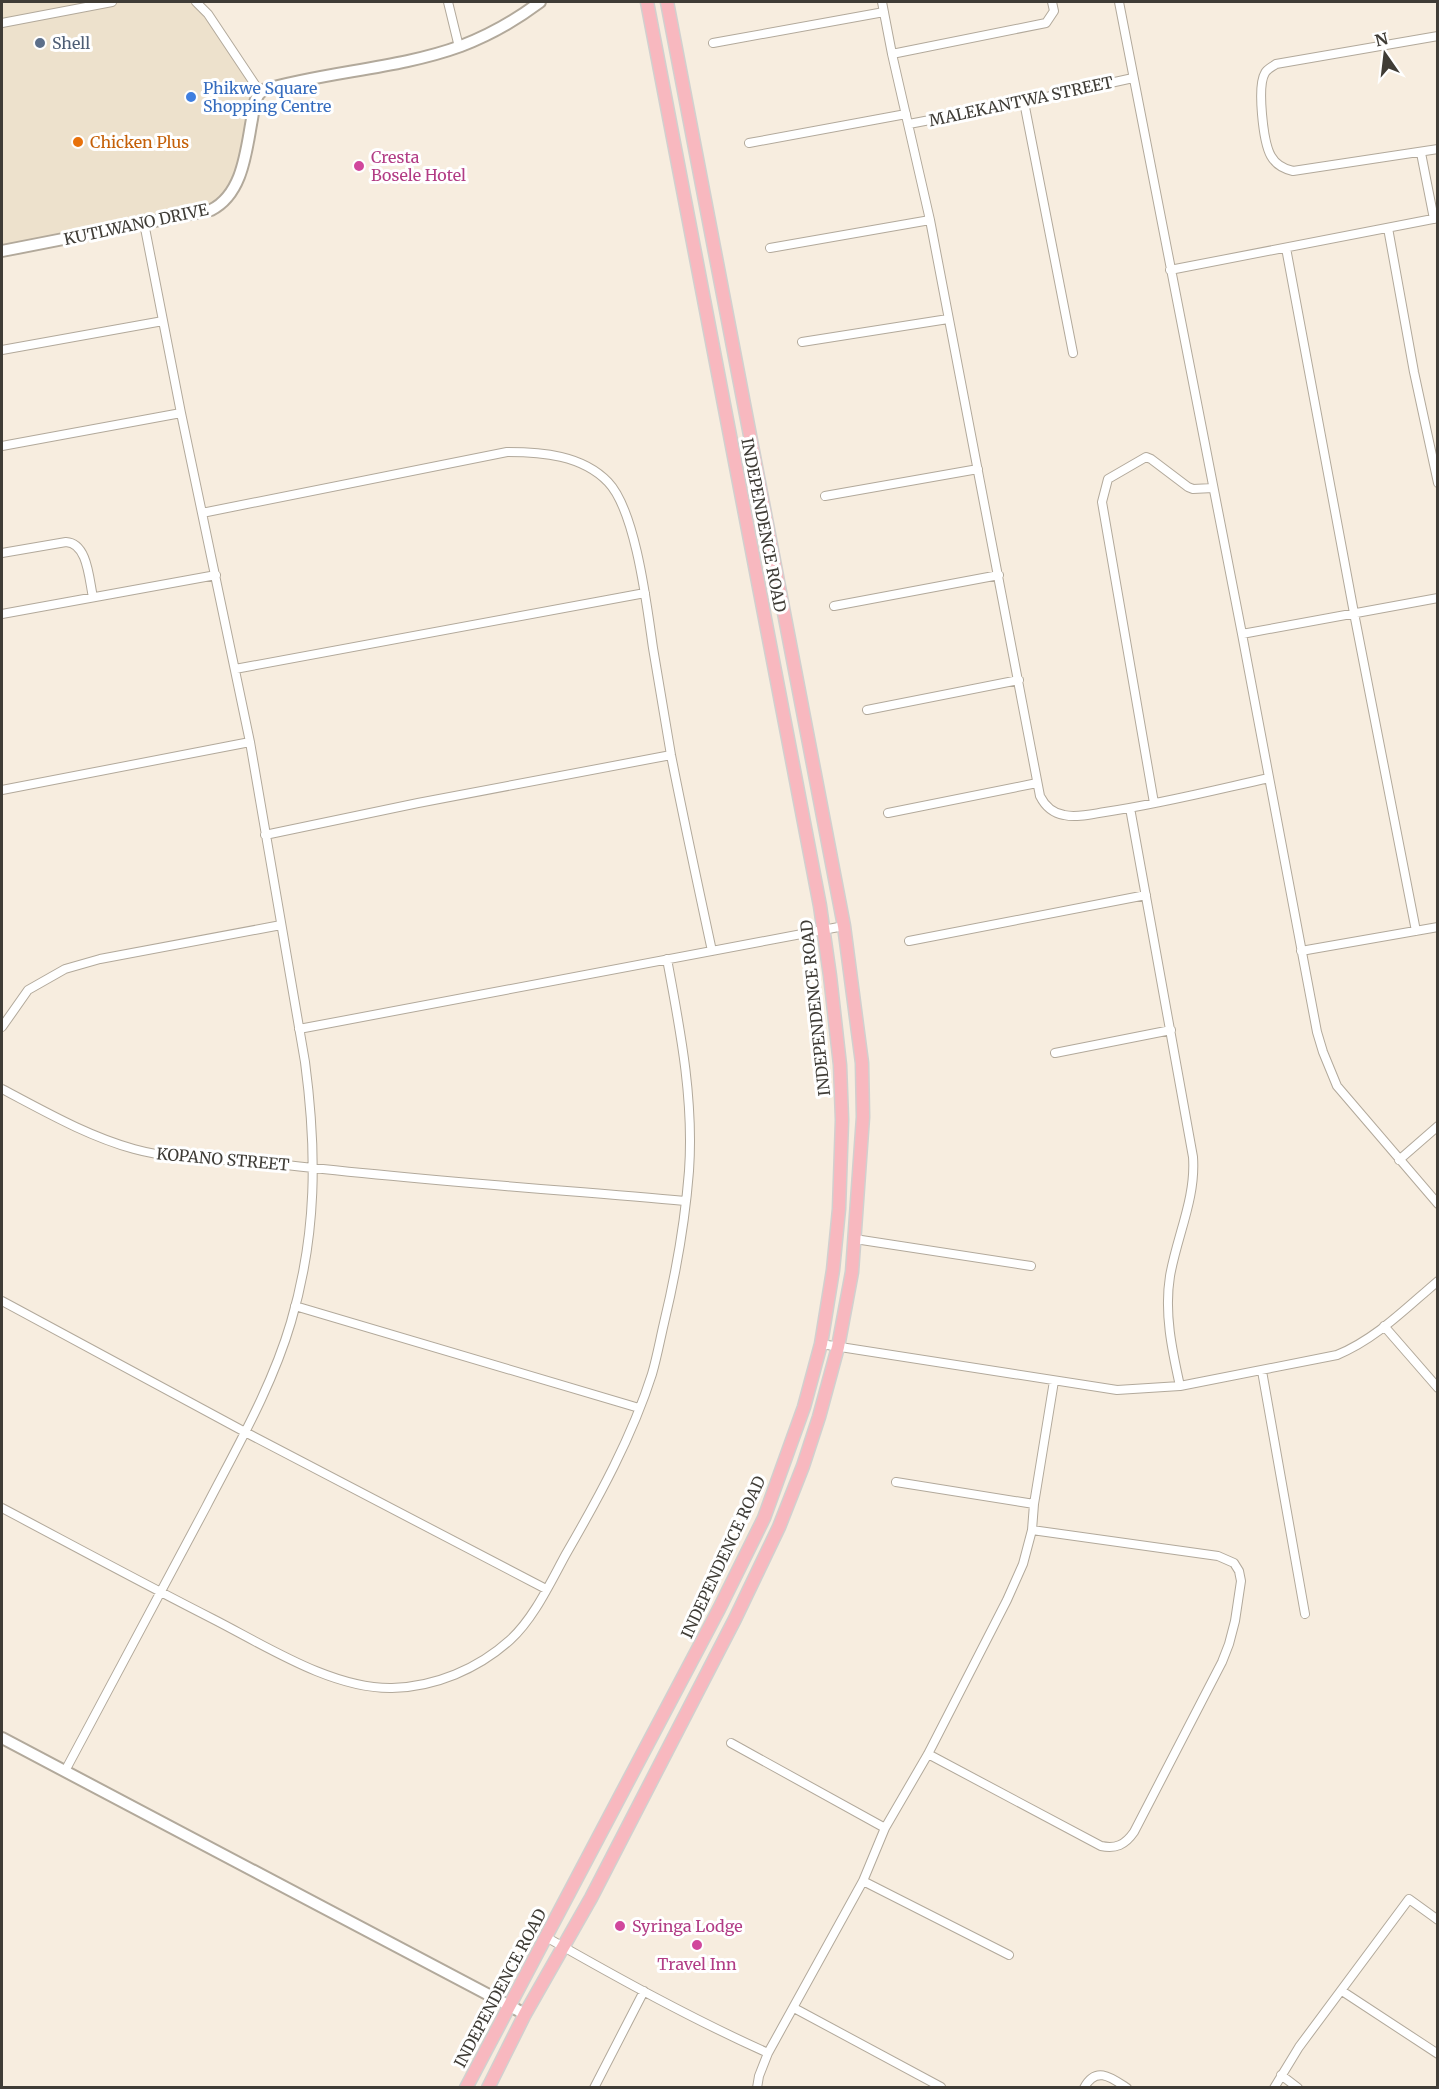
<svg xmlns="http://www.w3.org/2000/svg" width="1439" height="2089" font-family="Merriweather,serif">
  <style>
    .built { fill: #ede1cc }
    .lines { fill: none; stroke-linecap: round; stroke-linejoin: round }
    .street-casing { stroke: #b2a99b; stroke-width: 10 }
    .secondary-casing { stroke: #b2a99b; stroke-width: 14 }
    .primary-casing { stroke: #d1d0cf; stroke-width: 15 }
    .street { stroke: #fff; stroke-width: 8 }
    .secondary { stroke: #fff; stroke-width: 10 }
    .primary { stroke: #f8b8bf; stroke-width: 12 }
    .service-dot { fill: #5c6f8a; stroke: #fff; stroke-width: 2 }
    .shop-dot { fill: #3f7fe0; stroke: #fff; stroke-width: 2 }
    .food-dot { fill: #e8710a; stroke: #fff; stroke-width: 2 }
    .hotel-dot { fill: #d1479c; stroke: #fff; stroke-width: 2 }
    .labels { text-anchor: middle; stroke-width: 6; stroke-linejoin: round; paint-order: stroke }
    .service-label { font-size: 16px; fill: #4e5e75; stroke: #fff; text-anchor: start }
    .shop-label { font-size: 16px; fill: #366cbe; stroke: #fff; text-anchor: start }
    .street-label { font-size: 16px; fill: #3f3c36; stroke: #fff }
    .food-label { font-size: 16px; fill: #c56008; stroke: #fff; text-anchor: start }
    .hotel-label { font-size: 16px; fill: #b23c85; stroke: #fff; text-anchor: start }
  </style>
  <rect width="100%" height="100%" fill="#f7eddf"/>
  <path class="built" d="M2,2H192L263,90L242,170L222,203L2,251Z"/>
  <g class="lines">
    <g class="street-casing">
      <path id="street" d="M196,2L208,14L260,92
        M448,2L459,47
        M882,2L892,54L930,220L1040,796C1045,806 1052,813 1064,815C1077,818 1092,814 1105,812C1160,804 1215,790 1269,778
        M1119,2L1242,634L1317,1032L1323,1052L1337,1086L1438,1204
        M2,23L112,2
        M1438,36L1276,64C1272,67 1267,69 1265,73C1257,86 1263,142 1271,156C1276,165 1284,169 1293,171L1438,149
        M713,43L884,12
        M892,54L1046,23L1054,11L1052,2
        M1024,102L1073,353
        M909,124L1024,102L1133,78
        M749,143L906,114
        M1421,153L1434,219
        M1388,228L1414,372L1438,483
        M770,248L930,220
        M1286,248L1354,613L1416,931
        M1170,270L1438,218
        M802,342L948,319
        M2,350L163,321
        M2,446L181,413
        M825,496L978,469
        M202,513L507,452C542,452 582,455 608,482C636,511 647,607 653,648C659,683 665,719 671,755C684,821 698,886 712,951
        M2,553L66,542C88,543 89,580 93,597
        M834,606L999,575
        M2,614L216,575
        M1242,634L1438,598
        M235,669L645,593
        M867,710L1019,680
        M2,790L250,742
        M1154,803L1102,502L1108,479L1146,457L1151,459L1188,487L1193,489L1213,488
        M1130,808L1193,1157C1196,1198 1177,1236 1170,1276C1164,1313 1172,1350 1180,1386
        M888,813L1037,783
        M265,835L418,803L671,755
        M909,941L1146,895
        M1301,951L1438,927
        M2,1027L28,990L65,969L100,959L281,925
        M299,1029L844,926
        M1055,1053L1171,1030
        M2,1089C44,1111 87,1136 134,1149C181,1162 229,1158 278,1164C413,1180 549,1189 685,1201
        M1399,1160L1438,1126
        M855,1239L1031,1266
        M2,1301L245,1432L546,1589
        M295,1306L639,1408
        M1384,1326L1438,1388
        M821,1344L1117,1390L1180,1386L1337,1355C1376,1339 1406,1308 1438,1281
        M1262,1371L1305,1614
        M896,1482L1034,1504
        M2,1508C72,1545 142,1583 213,1619C266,1646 332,1689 392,1688C435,1687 478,1669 510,1640C534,1618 550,1583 566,1554C599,1497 632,1437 652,1374C657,1357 660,1340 664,1323C676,1273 685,1222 689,1171C694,1099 680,1029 667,959
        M731,1743L885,1828
        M928,1754L1101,1846C1116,1849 1125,1845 1134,1832L1222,1662L1229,1644L1235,1621L1241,1581L1239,1571L1234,1563L1218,1556L1032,1530
        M65,1771C112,1683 159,1595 206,1507C237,1447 272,1387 291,1322C317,1234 317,1152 305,1062L250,742L181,413L144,223
        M863,1881L1009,1955
        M546,1937C618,1978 692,2019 768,2053
        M1342,1991L1438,2054
        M794,2008L941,2087
        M1281,2075L1298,2088
        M594,2088L644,1991
        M757,2088L759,2076L768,2053L863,1881L885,1828L928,1754L1007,1600L1023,1564L1032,1530L1034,1504L1054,1381
        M1084,2088C1096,2065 1112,2078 1127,2088
        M1274,2088L1299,2047L1409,1899L1438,1920"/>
    </g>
    <g class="secondary-casing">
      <path id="secondary" d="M2,251L211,210C243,194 246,151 252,119C254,108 254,97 263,90C328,71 398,69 461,46C490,35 516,20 540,2
        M2,1738L525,2014"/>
    </g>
    <g class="primary-casing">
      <path id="primary" d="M466,2088L719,1609L764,1518L804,1407L821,1344L833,1270L839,1209L842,1120L840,1065L830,976L820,906L647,2
        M488,2088L525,2014L591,1898L735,1619L779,1527L803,1466L819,1417L838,1347L852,1272L863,1117L862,1063L844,926L667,2"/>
    </g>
    <use href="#street" class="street"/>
    <use href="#secondary" class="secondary"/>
    <use href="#primary" class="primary"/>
  </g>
  <circle class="service-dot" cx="40" cy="43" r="6"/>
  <circle class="shop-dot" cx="191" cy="97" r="6"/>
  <circle class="food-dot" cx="78" cy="142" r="6"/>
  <g class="hotel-dot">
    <circle cx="359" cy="166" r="6"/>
    <circle cx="620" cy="1926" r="6"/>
    <circle cx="697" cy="1945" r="6"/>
  </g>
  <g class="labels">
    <g class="service-label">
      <text x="52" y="49">Shell</text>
    </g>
    <g class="shop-label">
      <text x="203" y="94">Phikwe Square<tspan x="203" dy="18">Shopping Centre</tspan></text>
    </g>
    <g class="street-label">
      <text transform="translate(1021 101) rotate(-12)" y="6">MALEKANTWA STREET</text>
      <text transform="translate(136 224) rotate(-12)" y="6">KUTLWANO DRIVE</text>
      <text transform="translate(764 525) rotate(79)" y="6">INDEPENDENCE ROAD</text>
      <text transform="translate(815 1008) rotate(-96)" y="6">INDEPENDENCE ROAD</text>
      <text transform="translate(223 1159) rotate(5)" y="6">KOPANO STREET</text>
      <text transform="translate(723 1557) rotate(-65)" y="6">INDEPENDENCE ROAD</text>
      <text transform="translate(500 1988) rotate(-62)" y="6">INDEPENDENCE ROAD</text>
    </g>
    <g class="food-label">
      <text x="90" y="148">Chicken Plus</text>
    </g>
    <g class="hotel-label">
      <text x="371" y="163">Cresta<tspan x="371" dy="18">Bosele Hotel</tspan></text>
      <text x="632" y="1932">Syringa Lodge</text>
      <text x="697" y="1970" text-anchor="middle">Travel Inn</text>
    </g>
  </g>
  <rect width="1439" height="2089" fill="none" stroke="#3f3c36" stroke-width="6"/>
  <g transform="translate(1385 54) rotate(346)" stroke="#ffffff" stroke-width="4.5" paint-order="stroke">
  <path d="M0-4.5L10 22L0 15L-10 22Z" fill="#3f3c36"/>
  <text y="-9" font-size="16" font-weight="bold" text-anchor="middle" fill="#3f3c36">N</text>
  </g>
</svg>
